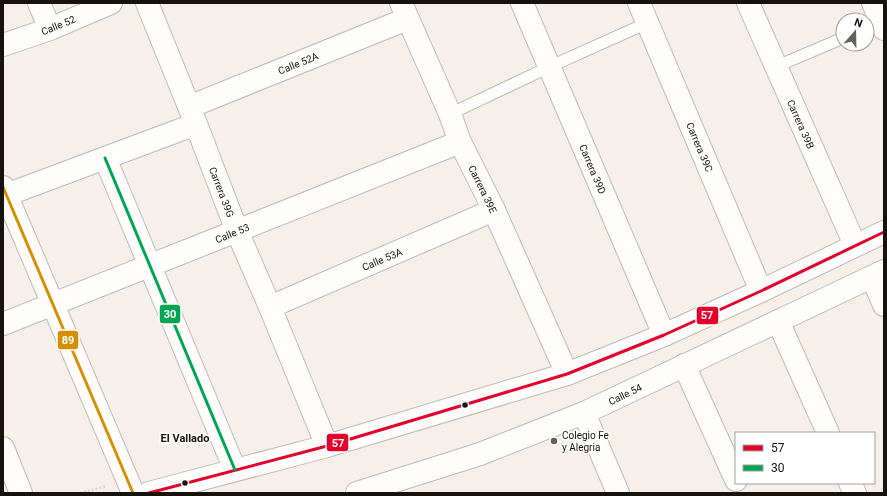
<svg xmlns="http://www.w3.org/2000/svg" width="887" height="496" font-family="Roboto,sans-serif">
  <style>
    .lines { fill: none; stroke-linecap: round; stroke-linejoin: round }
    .lane-casing { stroke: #bfbab5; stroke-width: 13 }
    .street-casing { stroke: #bfbab5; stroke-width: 24 }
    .secondary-casing { stroke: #bfbab5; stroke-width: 24 }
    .path { stroke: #d8d5d3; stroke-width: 2.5; stroke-dasharray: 2 2; stroke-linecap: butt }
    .lane { stroke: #fefdfc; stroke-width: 11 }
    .street { stroke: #fefdfc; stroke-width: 22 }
    .secondary { stroke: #fefdfc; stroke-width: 22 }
    .bus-1-casing { stroke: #fff; stroke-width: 6 }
    .bus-2-casing { stroke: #fff; stroke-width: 6 }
    .bus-3-casing { stroke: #fff; stroke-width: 6 }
    .bus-1 { stroke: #e4002b; stroke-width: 3 }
    .bus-2 { stroke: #00a651; stroke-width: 3 }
    .bus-3 { stroke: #d59002; stroke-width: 3 }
    .bus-dot { fill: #16120e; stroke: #fff; stroke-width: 1.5 }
    .poi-dot { fill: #65605b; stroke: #fff; stroke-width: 1.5 }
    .labels { text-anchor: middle; stroke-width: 3.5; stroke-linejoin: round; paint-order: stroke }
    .street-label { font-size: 10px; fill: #16120e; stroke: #fff }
    .poi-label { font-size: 10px; fill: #16120e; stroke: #fff; text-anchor: start }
    .neighbourhood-label { font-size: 11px; font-weight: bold; fill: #16120e; stroke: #fff }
    .line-badge { stroke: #fff; stroke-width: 1.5 }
    .badge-label { font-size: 11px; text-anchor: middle; font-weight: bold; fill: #fff }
  </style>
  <rect width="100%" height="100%" fill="#f7f0ea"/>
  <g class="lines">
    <g class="lane-casing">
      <path id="lane" d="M775,67L843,38
        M450,114L549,67L647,23"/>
    </g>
    <g class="street-casing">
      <path id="street" d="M39,3L50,29
        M147,3L196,124L237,231L270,307L327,446
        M401,3L450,114L460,142L494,210L567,374
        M522,3L664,335
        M639,3L761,291
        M748,3L855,245
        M873,3L884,29
        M3,45L50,29L111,3
        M189,107L407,19
        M105,158L235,470
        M3,187L133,493
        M6,195L196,124
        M872,277L884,305
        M270,307L494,210
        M778,321L828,433
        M3,324L460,142
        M684,365L736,480
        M584,413L618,493
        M3,448L21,493
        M850,483L855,493"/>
    </g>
    <g class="secondary-casing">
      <path id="secondary" d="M149,493L327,446L567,374L664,335L761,291L884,232
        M357,493L480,454L584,413L884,271"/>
    </g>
    <path class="path" d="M80,493L107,486"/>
    <use href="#lane" class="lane"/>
    <use href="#street" class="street"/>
    <use href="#secondary" class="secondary"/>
    <g class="bus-1-casing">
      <path id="bus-1" d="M149,493L327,446L567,374L664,335L761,291L884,232"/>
    </g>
    <g class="bus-2-casing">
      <path id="bus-2" d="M105,158L235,470"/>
    </g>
    <g class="bus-3-casing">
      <path id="bus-3" d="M3,187L133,493"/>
    </g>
    <use href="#bus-1" class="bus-1"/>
    <use href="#bus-2" class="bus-2"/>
    <use href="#bus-3" class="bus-3"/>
  </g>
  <g class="bus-dot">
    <circle cx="465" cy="405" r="3.5"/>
    <circle cx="185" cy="483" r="3.5"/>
  </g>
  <circle class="poi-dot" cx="554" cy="441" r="4"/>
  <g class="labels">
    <g class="street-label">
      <text transform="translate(58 25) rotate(-22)" y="4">Calle 52</text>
      <text transform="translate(298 63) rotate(-22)" y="4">Calle 52A</text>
      <text transform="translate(801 124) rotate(66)" y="4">Carrera 39B</text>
      <text transform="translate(700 147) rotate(67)" y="4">Carrera 39C</text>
      <text transform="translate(593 169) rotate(67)" y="4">Carrera 39D</text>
      <text transform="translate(483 189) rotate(64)" y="4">Carrera 39E</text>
      <text transform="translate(222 192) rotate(69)" y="4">Carrera 39G</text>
      <text transform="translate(232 233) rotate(-22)" y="4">Calle 53</text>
      <text transform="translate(382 259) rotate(-23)" y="4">Calle 53A</text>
      <text transform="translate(625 394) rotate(-26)" y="4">Calle 54</text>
    </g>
    <g class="poi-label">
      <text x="562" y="439">Colegio Fe<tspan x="562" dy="12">y Alegria</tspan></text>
    </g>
    <g class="neighbourhood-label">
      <text x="185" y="442">El Vallado</text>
    </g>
  </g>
  <g class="line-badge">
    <rect x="159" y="304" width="22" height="20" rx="4" fill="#00a651"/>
    <rect x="696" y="306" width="23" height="19" rx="4" fill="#e4002b"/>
    <rect x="57" y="330" width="22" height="20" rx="4" fill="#d59002"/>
    <rect x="326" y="433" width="23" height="19" rx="4" fill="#e4002b"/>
  </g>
  <g class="badge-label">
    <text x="170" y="318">30</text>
    <text x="707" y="319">57</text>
    <text x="68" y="344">89</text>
    <text x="338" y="447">57</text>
  </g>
  <rect width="887" height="496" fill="none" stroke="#16120e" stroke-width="8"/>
  <rect x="735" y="432" width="140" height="52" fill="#ffffff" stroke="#a2a09f"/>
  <rect x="743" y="445" width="20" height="6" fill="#e4002b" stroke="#a2a09f"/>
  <text x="771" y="452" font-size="12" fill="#16120e">57</text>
  <rect x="743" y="465" width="20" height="6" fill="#00a651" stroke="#a2a09f"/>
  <text x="771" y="472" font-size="12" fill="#16120e">30</text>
  <g transform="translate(855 32) rotate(20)"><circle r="19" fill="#ffffff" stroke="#a2a09f"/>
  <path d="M0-3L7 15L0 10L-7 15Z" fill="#65605b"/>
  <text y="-6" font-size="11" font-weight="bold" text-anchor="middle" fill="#16120e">N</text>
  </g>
</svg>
